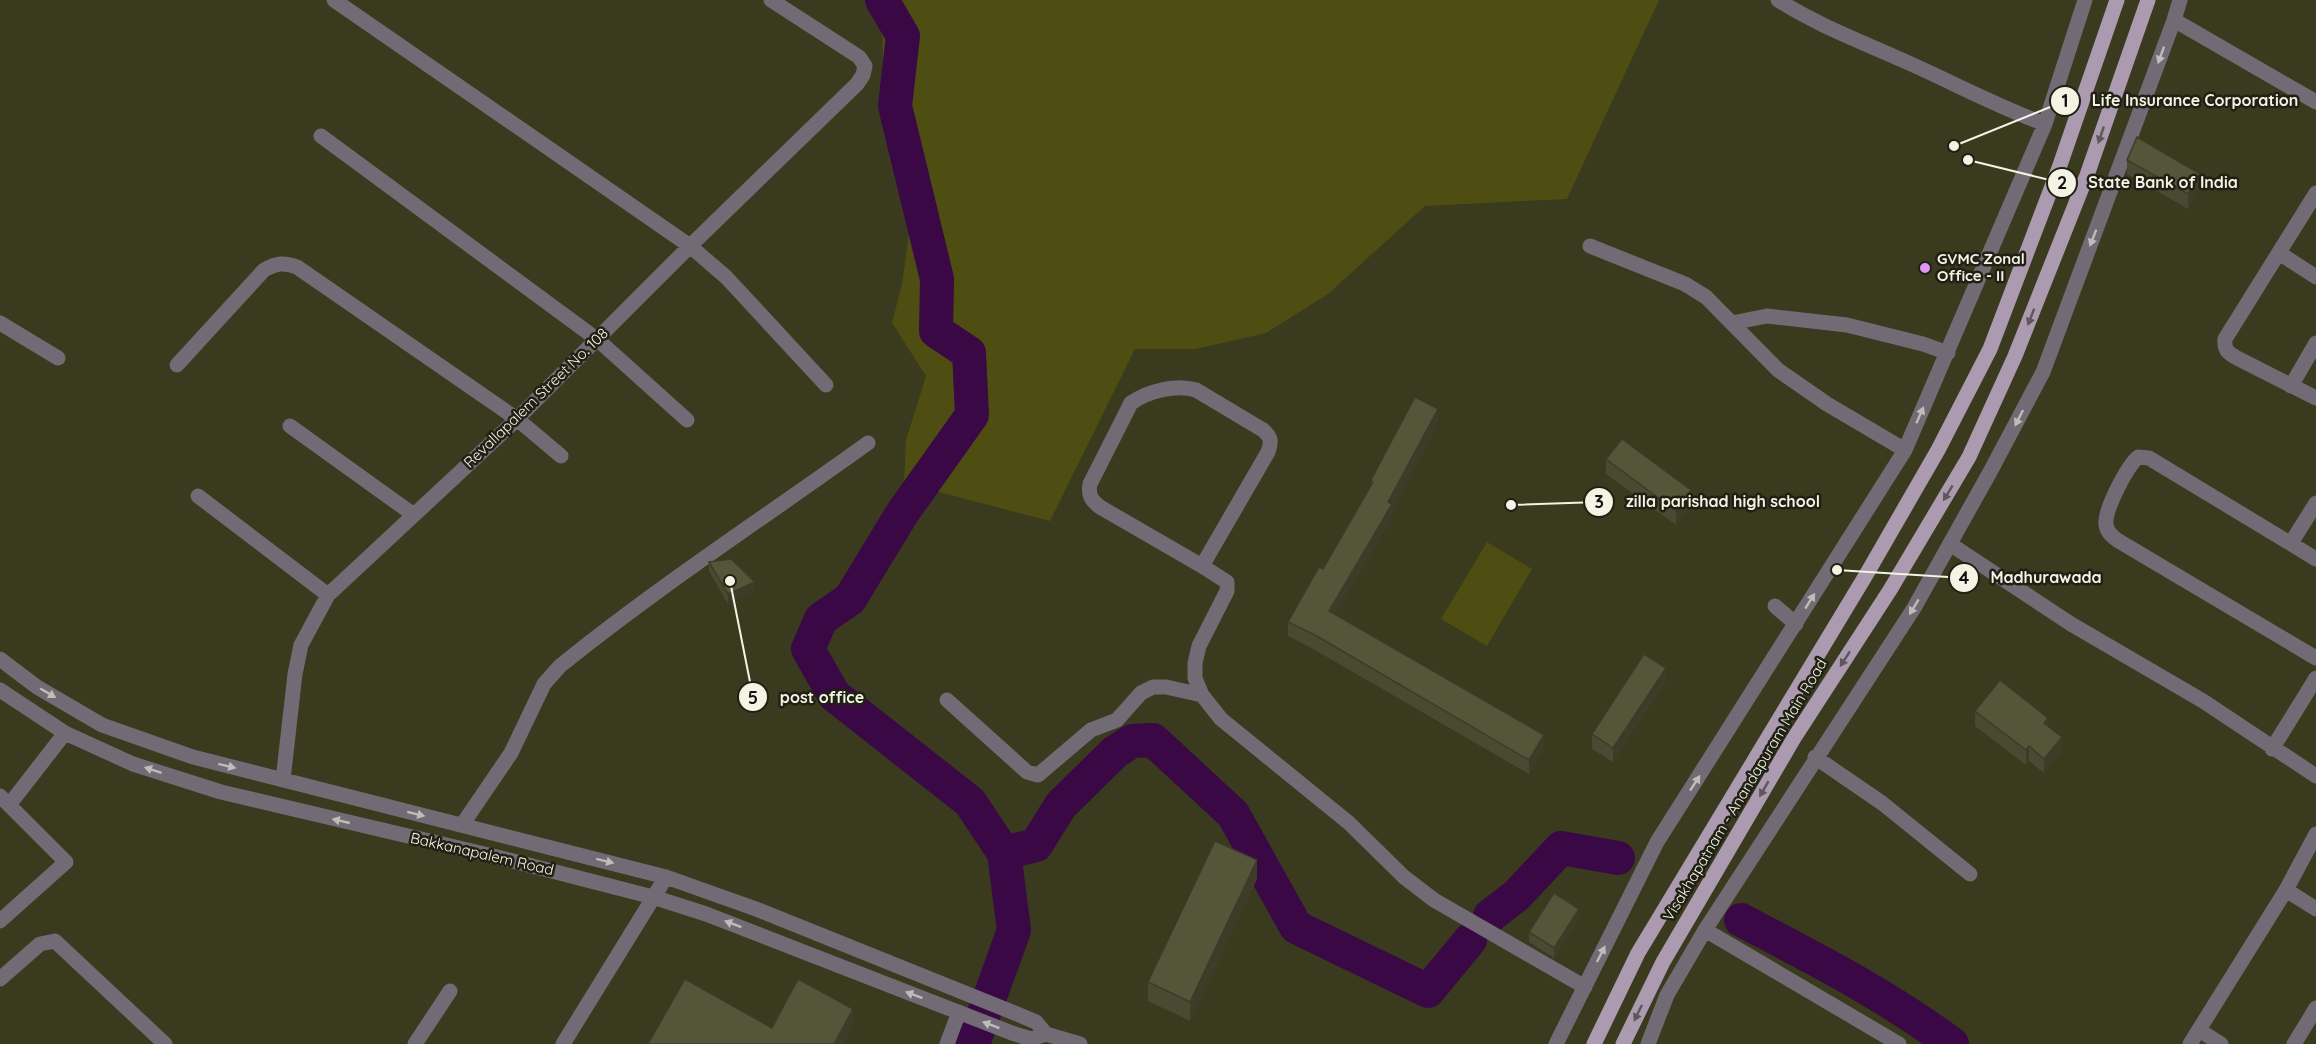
<svg xmlns="http://www.w3.org/2000/svg" width="2316" height="1044" font-family="Quicksand,sans-serif">
  <style>
    .green { fill: #4e4e12 }
    .lines { fill: none; stroke-linecap: round; stroke-linejoin: round }
    .river { stroke: #390845; stroke-width: 34 }
    .minor { stroke: #726a75; stroke-width: 15 }
    .major { stroke: #ab9ab0; stroke-width: 15 }
    .wall { fill: #494a31 }
    .shaded-wall { fill: #3c3c28 }
    .building { fill: #555639; stroke: #3c3c28; stroke-width: 1.5 }
    .oneway { fill: #bfbdb8 }
    .oneway2 { fill: #5f575a }
    .poi-dot { fill: #de98f2; stroke: #202014; stroke-width: 2 }
    .labels { text-anchor: middle; stroke-width: 5; stroke-linejoin: round; paint-order: stroke }
    .poi-label { font-size: 15px; font-weight: bold; fill: #f3f4e4; stroke: #202014; text-anchor: start }
    .street-label { font-size: 15px; fill: #f3f4e4; stroke: #202014 }
    .leader { fill: none; stroke: #f3f4e4; stroke-width: 2 }
    .callout-dot { fill: #f3f4e4; stroke: #202014; stroke-width: 2 }
    .mark-label { font-size: 18px; text-anchor: middle; font-weight: bold; fill: #111 }
    .callout-label { font-size: 16px; text-anchor: middle; font-weight: bold; fill: #f3f4e4; stroke: #202014; stroke-width: 5; stroke-linejoin: round; paint-order: stroke }
  </style>
  <rect width="100%" height="100%" fill="#393a1e"/>
  <path class="green" d="M882,0H1659L1567,199L1425,206L1328,294L1266,333L1196,349H1135L1050,521L904,483L906,440L926,376L892,323L902,284L911,220L895,169L883,69Z
    M1487,542L1532,569L1487,646L1441,619Z"/>
  <g class="lines">
    <path class="river" d="M882,0L903,36L895,106L937,279L936,331L969,353L972,415L903,512L850,599L821,619L808,649L834,695L970,802L1004,853L1014,930L973,1044
      M1004,853L1036,845L1061,805L1115,752L1132,741L1153,740L1233,814L1296,927L1428,991L1470,940
      M1490,916L1517,895L1561,848L1618,858
      M1741,920C1814,958 1886,995 1952,1044"/>
    <path class="minor" d="M334,0L690,246L726,277L826,385
      M1778,0C1817,25 1860,41 1902,60C1950,81 1996,106 2045,124
      M2174,20L2316,102
      M321,136L598,340L687,420
      M2316,193L2225,339C2224,350 2228,353 2237,358L2316,398
      M1590,246L1685,284L1706,297L1778,370L1827,404L1905,450
      M2279,253L2316,277
      M0,323L58,358
      M1732,323L1767,316L1847,325L1923,344L1948,353
      M177,365L264,270C277,263 284,262 297,267L517,419L561,456
      M2291,386L2316,343
      M290,426L414,515
      M198,496L328,595
      M2291,543L2316,503
      M1950,544L2071,624L2203,701L2316,776
      M2316,559L2149,458L2138,457C2127,467 2104,510 2106,525C2107,532 2112,536 2117,540L2316,658
      M1202,566L1268,452C1272,441 1271,437 1263,430L1196,390C1176,384 1148,391 1131,403L1090,484C1088,495 1091,500 1100,507L1202,566L1227,582V591L1199,646L1195,663V678L1202,695L1221,719L1349,823L1404,877L1434,900L1585,987
      M1775,606L1796,624
      M0,659L37,687L102,725L193,757L666,877L756,909L1017,1014L1036,1022L1046,1034L1080,1044
      M0,690L65,733L133,764L221,792L493,856L653,897L706,914L1012,1033L1031,1039L1046,1034
      M947,700L1027,772L1038,775L1091,730L1117,720L1141,693L1153,687H1166L1202,695
      M2272,749L2316,678
      M1815,757L1882,803L1970,874
      M283,780L295,674L301,645L328,595L517,419L690,246L857,84L863,75L865,66L859,57L771,0
      M0,796L66,862L0,921
      M9,805L65,733
      M462,825L511,753L544,684L560,666C659,586 765,517 868,443
      M2286,890L2316,834
      M1705,930L1899,1044
      M0,979L40,944L55,941L165,1044
      M2199,1030L2221,1044
      M415,1044L450,991
      M563,1044L666,877
      M947,1044L959,1012
      M1556,1044L1657,842L1905,450L2045,124L2085,0
      M1648,1044L1667,995L1705,930L1914,608L1990,472L2043,372L2174,20L2180,0
      M2190,1044L2286,890L2316,909
      M2294,1044L2316,1008"/>
    <path class="major" d="M1594,1044L1638,953L1866,575L1938,450L1990,349L2059,168L2117,0
      M1623,1044L1663,962L1794,738L1890,590L1969,457L2015,356L2087,175L2148,0"/>
  </g>
  <path class="wall" d="M2127,160L2200,188L2188,209L2127,174Z
    M1438,423L1392,510V518L1335,614L1544,750L1529,774L1315,650L1288,636V622L1323,569L1371,485V480Z
    M1606,459L1691,504L1676,525L1606,474Z
    M709,562L755,591L728,604L709,571Z
    M1666,682L1613,762L1592,749V734Z
    M1975,711L2048,726L2062,751L2044,773L2029,761L2026,765L1975,726Z
    M1257,879L1190,1021L1148,1001V982Z
    M1579,918L1554,958L1529,942V932Z"/>
  <path class="shaded-wall" d="M2200,174V188L2188,209V194Z
    M1438,409V423L1392,510V518L1329,625V611Z
    M1691,490V504L1676,525V511Z
    M755,582V591L728,604V594Z
    M1666,668V682L1613,762V748Z
    M2048,718V732L2044,723Z
    M1544,735V750L1529,774V760Z
    M2062,737V751L2044,773V759Z
    M2029,746V761L2026,765V750Z
    M1257,860V879L1190,1021V1002Z
    M1579,909V918L1554,958V948Z
    M853,1009V1027L844,1044H834Z"/>
  <path class="building" d="M2137,137L2200,174L2188,194L2127,160Z
    M1415,397L1438,409L1388,502L1392,504L1329,611L1544,735L1529,760L1315,635L1288,622L1319,567L1323,569L1373,482L1371,480Z
    M1622,439L1691,490L1676,511L1606,459Z
    M731,559L755,582L728,594L709,562Z
    M1644,654L1666,668L1613,748L1592,734Z
    M2000,680L2048,718L2044,723L2062,737L2044,759L2029,746L2026,750L1975,711Z
    M1215,841L1257,860L1190,1002L1148,982Z
    M1554,893L1579,909L1554,948L1529,932Z
    M685,979L772,1028L798,979L853,1009L834,1044H648Z"/>
  <defs><path id="oneway-solid" d="M-6-.8H1V-3.2L6.5 0L1 3.2V.8H-6Z" transform="scale(1.5)"/></defs>
  <g class="oneway">
    <use href="#oneway-solid" transform="translate(2161 55) rotate(110)"/>
    <use href="#oneway-solid" transform="translate(2093 238) rotate(111)"/>
    <use href="#oneway-solid" transform="translate(1920 415) rotate(-66)"/>
    <use href="#oneway-solid" transform="translate(2019 418) rotate(117)"/>
    <use href="#oneway-solid" transform="translate(1810 601) rotate(-58)"/>
    <use href="#oneway-solid" transform="translate(1914 607) rotate(121)"/>
    <use href="#oneway-solid" transform="translate(48 693) rotate(30)"/>
    <use href="#oneway-solid" transform="translate(227 766) rotate(14)"/>
    <use href="#oneway-solid" transform="translate(153 770) rotate(-162)"/>
    <use href="#oneway-solid" transform="translate(1695 783) rotate(-57)"/>
    <use href="#oneway-solid" transform="translate(416 814) rotate(14)"/>
    <use href="#oneway-solid" transform="translate(341 821) rotate(-167)"/>
    <use href="#oneway-solid" transform="translate(605 861) rotate(14)"/>
    <use href="#oneway-solid" transform="translate(733 924) rotate(-159)"/>
    <use href="#oneway-solid" transform="translate(1601 954) rotate(-63)"/>
    <use href="#oneway-solid" transform="translate(914 995) rotate(-159)"/>
    <use href="#oneway-solid" transform="translate(991 1025) rotate(-159)"/>
  </g>
  <g class="oneway2">
    <use href="#oneway-solid" transform="translate(2101 135) rotate(109)"/>
    <use href="#oneway-solid" transform="translate(2031 317) rotate(111)"/>
    <use href="#oneway-solid" transform="translate(1948 493) rotate(121)"/>
    <use href="#oneway-solid" transform="translate(1845 659) rotate(123)"/>
    <use href="#oneway-solid" transform="translate(1764 789) rotate(120)"/>
    <use href="#oneway-solid" transform="translate(1638 1013) rotate(116)"/>
  </g>
  <circle class="poi-dot" cx="1925" cy="268" r="6"/>
  <g class="labels">
    <g class="poi-label">
      <text x="1937" y="264">GVMC Zonal<tspan x="1937" dy="17">Office - II</tspan></text>
    </g>
    <g class="street-label">
      <text transform="translate(536 398) rotate(-44)" y="5">Revallapalem Street No. 108</text>
      <text transform="translate(1745 790) rotate(-59)" y="5">Visakhapatnam - Anandapuram Main Road</text>
      <text transform="translate(482 854) rotate(13)" y="5">Bakkanapalem Road</text>
    </g>
  </g>
  <path class="leader" d="M1954 146L2065 101M1968 160L2062 183M1511 505L1599 502M1837 570L1964 578M730 581L753 697"/>
  <g class="callout-dot">
    <circle cx="1954" cy="146" r="6"/>
    <circle cx="1968" cy="160" r="6"/>
    <circle cx="1511" cy="505" r="6"/>
    <circle cx="1837" cy="570" r="6"/>
    <circle cx="730" cy="581" r="6"/>
    <circle cx="2065" cy="101" r="15"/>
    <circle cx="2062" cy="183" r="15"/>
    <circle cx="1599" cy="502" r="15"/>
    <circle cx="1964" cy="578" r="15"/>
    <circle cx="753" cy="697" r="15"/>
  </g>
  <g class="mark-label">
    <text x="2065" y="107">1</text>
    <text x="2062" y="189">2</text>
    <text x="1599" y="508">3</text>
    <text x="1964" y="584">4</text>
    <text x="753" y="704">5</text>
  </g>
  <g class="callout-label">
    <text x="2195" y="106">Life Insurance Corporation</text>
    <text x="2163" y="188">State Bank of India</text>
    <text x="1723" y="507">zilla parishad high school</text>
    <text x="2046" y="583">Madhurawada</text>
    <text x="822" y="703">post office</text>
  </g>
</svg>
